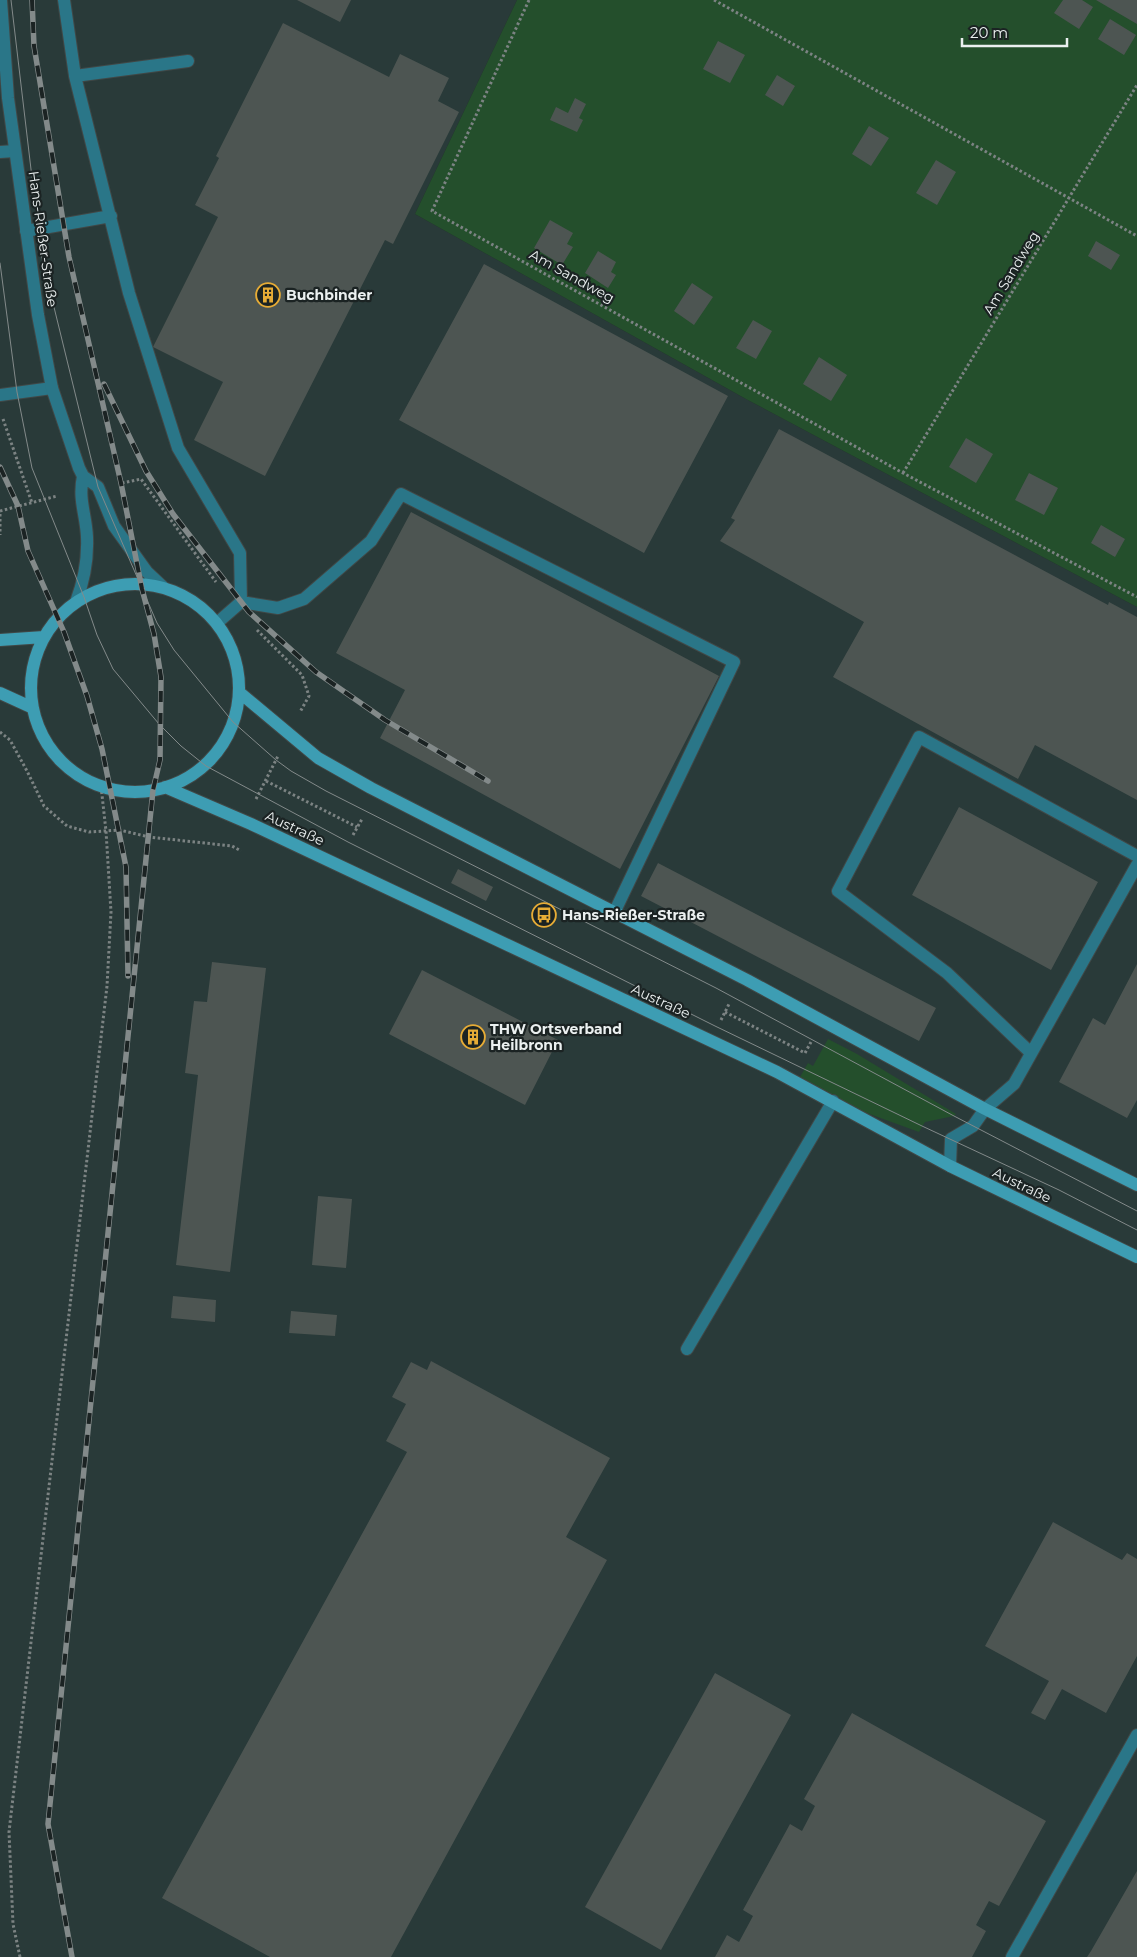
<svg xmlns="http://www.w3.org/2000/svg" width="1137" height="1957" font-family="Montserrat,sans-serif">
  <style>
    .built { fill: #293a39 }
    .green { fill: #244f2c }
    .building { fill: #4d5552 }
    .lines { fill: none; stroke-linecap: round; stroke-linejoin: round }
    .lane-casing { stroke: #404847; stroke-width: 14 }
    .street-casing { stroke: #404847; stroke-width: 14 }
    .secondary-casing { stroke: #404847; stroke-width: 14 }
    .path { stroke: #7c8383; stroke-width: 3; stroke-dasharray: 2.5 2.5; stroke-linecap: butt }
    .lane { stroke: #2a7688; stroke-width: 12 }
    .street { stroke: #2a7688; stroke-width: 12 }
    .secondary { stroke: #3d9db3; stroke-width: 12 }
    .tram { stroke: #838a8a; stroke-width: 1 }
    .rail-casing { stroke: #838a8a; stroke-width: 5.5 }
    .rail { stroke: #1b2323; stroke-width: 4; stroke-dasharray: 11; stroke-linecap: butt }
    .labels { text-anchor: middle; stroke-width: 4.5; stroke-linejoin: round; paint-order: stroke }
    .street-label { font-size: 14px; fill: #ebf0f0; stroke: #1b2323 }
    .poi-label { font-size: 14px; font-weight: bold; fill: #ebf0f0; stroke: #1b2323; text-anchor: start }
  </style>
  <rect width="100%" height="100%" fill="#242d2c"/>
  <path class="built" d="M0,0H517L415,214L746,399L1137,607V1957H0Z"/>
  <path class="green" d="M517,0H1137V607L746,399L415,214Z
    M828,1039L857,1054L956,1114L954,1116L925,1122L919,1132L864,1112L800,1077L808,1063L813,1066Z"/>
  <path class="building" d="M297,0H351L340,22Z
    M1063,0H1082L1093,7L1079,29L1054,13Z
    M1096,0H1137V24Z
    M1110,19L1136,35L1124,55L1098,39Z
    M283,23L389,77L400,54L449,78L438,101L459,112L393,244L385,240L265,476L194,440L223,382L153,347L218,217L195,205L219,158L216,156Z
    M718,41L745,55L730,83L703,69Z
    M777,75L795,86L783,106L765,95Z
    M575,98L586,104L579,118L583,120L577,132L550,120L556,107L568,113Z
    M869,126L889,138L871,166L852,154Z
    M936,160L956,172L937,205L916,193Z
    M550,220L573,233L567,244L573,247L562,265L534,248Z
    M1096,241L1120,255L1111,270L1088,256Z
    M598,251L616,262L611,272L616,275L608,288L585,273Z
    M484,264L728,396L644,553L399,420Z
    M692,283L713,297L694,325L674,311Z
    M753,320L772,331L756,359L736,348Z
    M819,357L847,375L831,401L803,384Z
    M779,429L1108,605L1109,602L1137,617V800L1035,745L1018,779L833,677L864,622L720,541L735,520L731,518Z
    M966,438L993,454L976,483L949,467Z
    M1029,473L1058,488L1044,515L1015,500Z
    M411,512L719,676L620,869L380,738L405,690L336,653Z
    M1101,525L1125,539L1115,557L1091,543Z
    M959,807L1098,882L1051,970L912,895Z
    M658,863L936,1008L919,1041L641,896Z
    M458,869L493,887L486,901L451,883Z
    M212,962L266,968L230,1272L176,1265L198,1075L185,1073L194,1001L207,1002Z
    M1137,964V1100L1127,1118L1059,1082L1093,1018L1105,1025Z
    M422,970L558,1040L525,1105L389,1034Z
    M318,1196L352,1199L346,1268L312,1265Z
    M173,1296L216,1300L215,1322L171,1318Z
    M291,1311L337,1315L335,1336L289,1333Z
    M431,1361L610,1458L566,1537L607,1560L391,1957H270L162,1898L407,1452L386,1441L406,1404L392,1397L411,1362L427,1370Z
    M1053,1522L1122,1560L1127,1553L1137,1559V1656L1106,1713L1062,1689L1045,1720L1031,1713L1049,1681L985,1646Z
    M715,1673L791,1715L661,1950L585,1907Z
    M852,1713L1046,1821L999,1906L989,1901L976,1925L986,1931L972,1957H715L727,1935L739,1942L753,1916L743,1910L790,1824L802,1831L815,1806L804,1799Z
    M1137,1871V1957H1087L1091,1951Z"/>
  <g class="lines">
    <g class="lane-casing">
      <path id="lane" d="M64,0L75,76
        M188,61L75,76L129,293L178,448L240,553L241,602L217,623
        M0,152L15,151
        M26,231L111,216
        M0,395L52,388
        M241,602L278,608L304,599L371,541L401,494L734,662L614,913
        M1031,1053L947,973L838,891L919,737L1137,856
        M950,1166L951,1139L973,1126L985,1109L1014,1084L1137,865
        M687,1349L833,1101
        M1012,1957L1137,1735"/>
    </g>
    <g class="street-casing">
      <path id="street" d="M1,0L8,98L38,315L52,388L79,468L83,476L98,487L114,526L147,572L163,587
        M76,602C84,581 88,560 87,537C86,514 78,500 83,476"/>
    </g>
    <g class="secondary-casing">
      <path id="secondary" d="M31 688a104 104 0 1 1 208 0a104 104 0 1 1-208 0Z
        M0,640L44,637
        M239,692L318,758L371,788L747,980L985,1109L1137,1185
        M0,693L33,708
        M165,787L251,824L777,1072L950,1166L1137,1257"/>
    </g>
    <path class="path" d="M529,0L432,211L903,473L1137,597
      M714,0L1137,236
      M3,419L32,503
      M903,473L1137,85
      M122,483L141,479L216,582
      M0,511L57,496
      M0,514V535
      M257,630L302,675L309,696L300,712
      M0,732L10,740L27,771L44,806L67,826L89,832L120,830L149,837L232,846L241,851
      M266,781L357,827
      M256,799L278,756
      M353,835L362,819
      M725,1012L805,1053L811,1042
      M721,1020L729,1004
      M20,1957L13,1924L9,1832L107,986L111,912L106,831L101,786"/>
    <use href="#lane" class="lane"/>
    <use href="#street" class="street"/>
    <use href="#secondary" class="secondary"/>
    <path class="tram" d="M11,0L41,254L98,487L157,623L174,650L233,722L276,760L291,771L326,791L716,988L954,1116L1137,1211
      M0,263L17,392L32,468L84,597L97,635L113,669L159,724L181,746L206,766L348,842L715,1026L922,1126L1059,1190L1137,1230"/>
    <g class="rail-casing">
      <path id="rail" d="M32,0L34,46L69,257L121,483L142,589L154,634L161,677L160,760L153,790L48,1824L72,1957
        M104,384L146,471L173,514L249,612L316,672L385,720L488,781
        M0,467L18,506L28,551L64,632L87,696L102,749L126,867L128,976"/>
    </g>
    <use href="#rail" class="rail"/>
  </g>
  <defs>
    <g id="building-ring" transform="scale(1.25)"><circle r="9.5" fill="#1b2323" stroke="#e7ac36" stroke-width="1.5"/><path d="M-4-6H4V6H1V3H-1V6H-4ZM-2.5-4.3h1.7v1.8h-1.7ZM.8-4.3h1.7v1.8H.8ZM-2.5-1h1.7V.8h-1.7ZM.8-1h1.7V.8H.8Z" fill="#e7ac36"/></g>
    <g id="bus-ring" transform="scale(1.25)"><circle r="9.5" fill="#1b2323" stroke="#e7ac36" stroke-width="1.5"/><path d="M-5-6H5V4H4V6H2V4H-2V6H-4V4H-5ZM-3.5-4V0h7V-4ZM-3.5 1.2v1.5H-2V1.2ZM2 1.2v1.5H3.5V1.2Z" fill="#e7ac36"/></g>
  </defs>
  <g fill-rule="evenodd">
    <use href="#building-ring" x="268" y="295"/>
    <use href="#bus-ring" x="544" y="915"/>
    <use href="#building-ring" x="473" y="1037"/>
  </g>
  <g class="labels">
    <g class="street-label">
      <text transform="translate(43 239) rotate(82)" y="5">Hans-Rießer-Straße</text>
      <text transform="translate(1011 273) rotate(-59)" y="5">Am Sandweg</text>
      <text transform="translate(572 276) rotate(29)" y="5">Am Sandweg</text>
      <text transform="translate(295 828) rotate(25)" y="5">Austraße</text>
      <text transform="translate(661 1001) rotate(25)" y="5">Austraße</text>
      <text transform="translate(1022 1185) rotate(26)" y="5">Austraße</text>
    </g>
    <g class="poi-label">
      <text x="286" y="300">Buchbinder</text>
      <text x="562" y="920">Hans-Rießer-Straße</text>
      <text x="490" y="1034">THW Ortsverband<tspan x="490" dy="16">Heilbronn</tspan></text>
    </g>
  </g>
  <path d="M962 38v8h105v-8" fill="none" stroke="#ebf0f0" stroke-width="2.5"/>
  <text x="970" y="38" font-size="15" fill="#ebf0f0" stroke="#1b2323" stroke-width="4" paint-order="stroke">20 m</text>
</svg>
